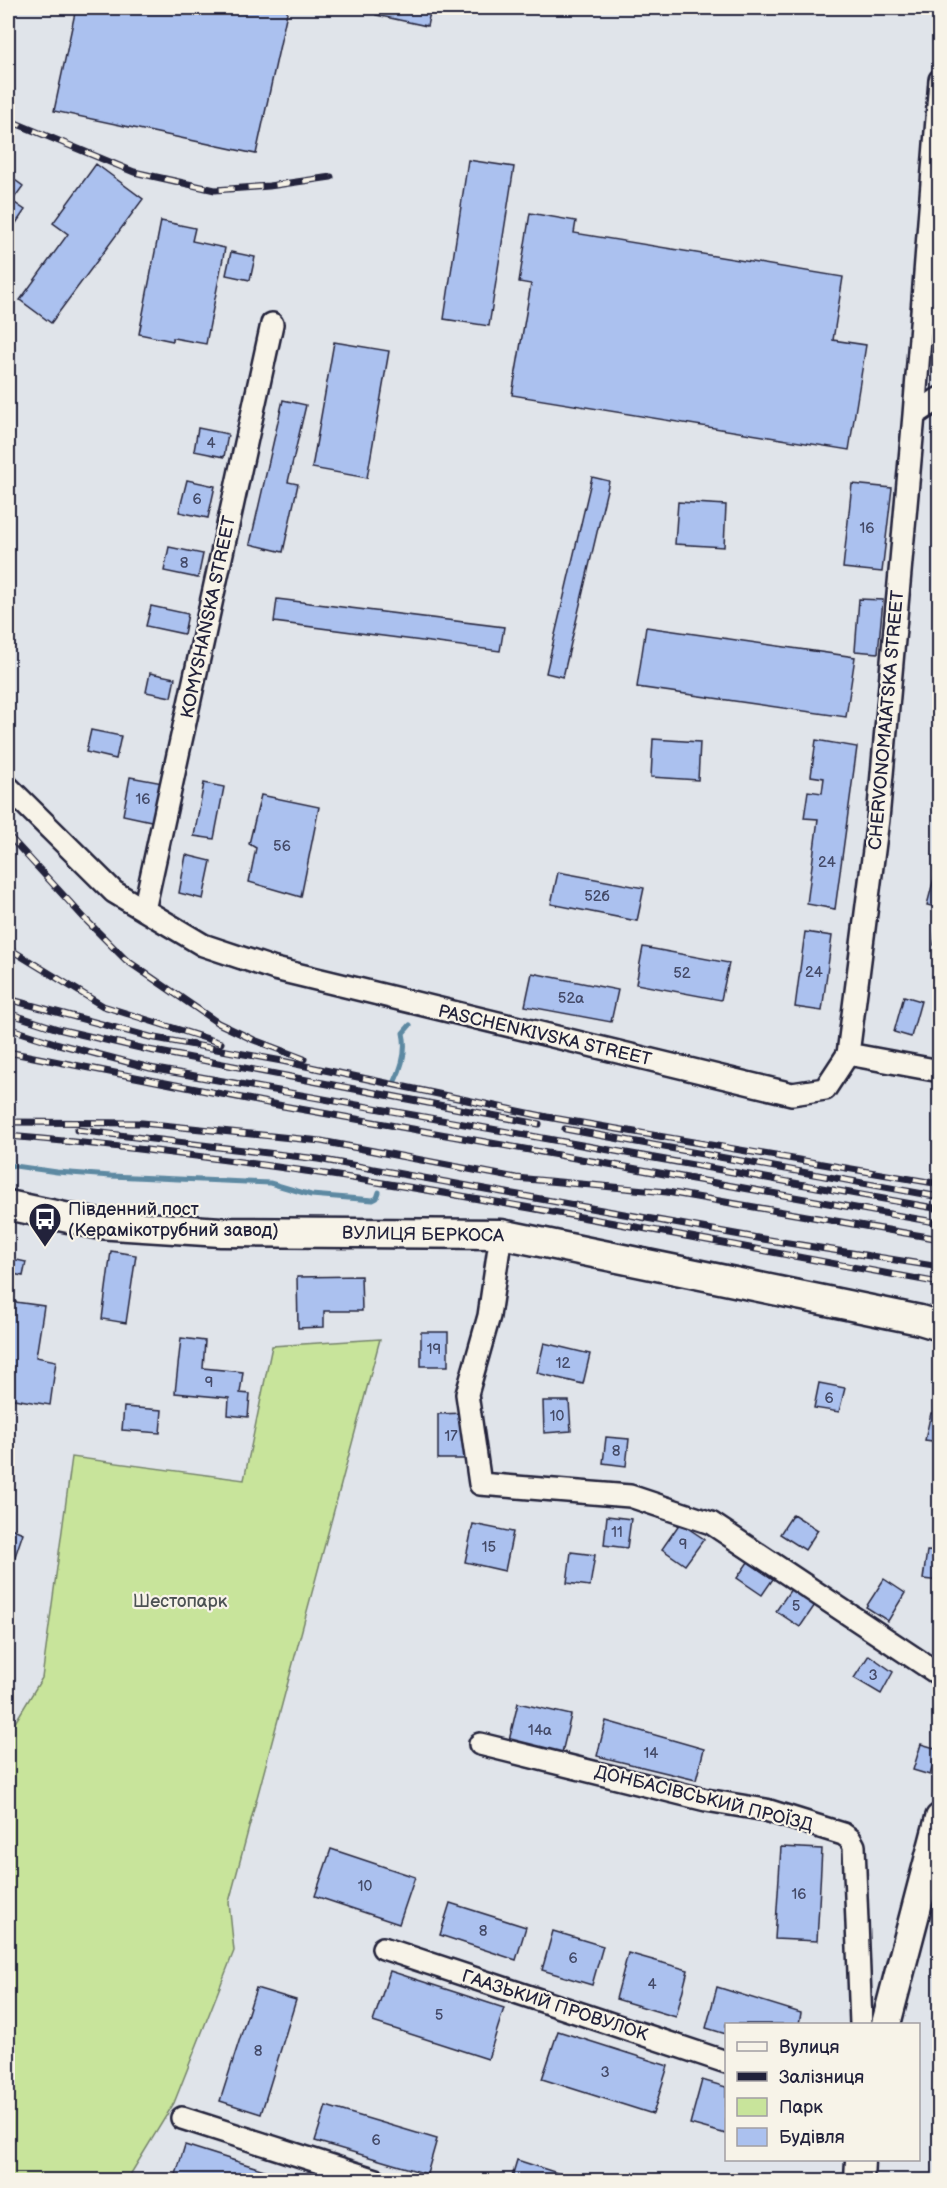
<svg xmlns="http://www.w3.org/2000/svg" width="947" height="2188" font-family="'Balsamiq Sans',sans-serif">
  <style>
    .green { fill: #c8e49b; stroke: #75836b; stroke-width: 1.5 }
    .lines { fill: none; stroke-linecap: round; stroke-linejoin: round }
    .stream { stroke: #5d89a2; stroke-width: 5 }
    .building { fill: #abc1ef; stroke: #22223b; stroke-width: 1.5 }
    .street-casing { stroke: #22223b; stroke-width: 26 }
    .secondary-casing { stroke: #22223b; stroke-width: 33 }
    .street { stroke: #f7f3e8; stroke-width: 21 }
    .secondary { stroke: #f7f3e8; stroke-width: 28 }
    .rail-casing { stroke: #22223b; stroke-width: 7 }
    .rail { stroke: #f7f3e8; stroke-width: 4.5; stroke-dasharray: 14; stroke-linecap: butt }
    .labels { text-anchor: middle; stroke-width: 4.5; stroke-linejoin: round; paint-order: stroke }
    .number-label { font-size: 15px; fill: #444a68 }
    .street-label { font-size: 18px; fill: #22223b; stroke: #f7f3e8 }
    .poi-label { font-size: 18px; fill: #22223b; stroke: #f7f3e8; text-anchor: start }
    .park-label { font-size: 18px; fill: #4c5253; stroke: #f7f3e8 }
  </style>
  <rect width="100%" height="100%" fill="#e0e4ea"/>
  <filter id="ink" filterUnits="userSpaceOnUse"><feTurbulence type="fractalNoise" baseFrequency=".0167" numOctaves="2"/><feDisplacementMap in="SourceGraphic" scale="12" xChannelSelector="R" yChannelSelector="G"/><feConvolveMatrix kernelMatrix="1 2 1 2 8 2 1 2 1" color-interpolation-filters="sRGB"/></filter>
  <g filter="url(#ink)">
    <path class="green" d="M380,1339L229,1902L234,1951L174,2103L127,2180H8V1734L42,1678L72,1457L244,1480L272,1346Z"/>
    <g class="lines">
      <path class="stream" d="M395,1081C403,1065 407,1050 403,1033L410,1025
        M8,1165L57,1172L111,1176L270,1183L311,1195L373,1200L377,1198L379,1192"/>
    </g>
    <path class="building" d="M76,8H288L256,154L54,111Z
      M377,8H431L427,26L376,15Z
      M468,160L514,167L489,326L444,319Z
      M96,164L143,199L51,323L20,300L68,234L53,223Z
      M8,175L23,186L12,201L25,210L8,235Z
      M530,213L576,221L574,233L843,277L833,340L866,345L849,450L512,395L531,284L519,282Z
      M161,221L195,228L192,241L225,248L206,344L173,338V341L139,334Z
      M231,252L255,257L250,280L226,275Z
      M334,342L389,351L367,478L312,468Z
      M283,400L306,405L288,482L298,484L283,552L250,544Z
      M198,428L228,434L224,457L194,451Z
      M592,477L609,481L563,677L546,673Z
      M187,480L215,486L208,518L179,512Z
      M852,484L892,488L882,572L843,568Z
      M678,502L726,505L724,547L675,544Z
      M169,547L203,554L198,578L164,571Z
      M277,599L504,627L500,651L274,622Z
      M859,599L883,600L878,653L855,651Z
      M151,606L188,614L184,634L146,626Z
      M646,627L855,657L846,717L637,687Z
      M150,673L175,678L171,697L146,692Z
      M91,730L121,736L116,759L86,752Z
      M653,739L700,742L698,780L651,777Z
      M816,740L857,747L835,909L807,904L818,819L804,818L808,791L822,793L824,778L811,776Z
      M130,777L163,783L156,822L123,815Z
      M204,783L224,787L214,839L194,836Z
      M261,795L319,807L301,897L249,882L256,848L249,844Z
      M186,855L211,861L203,899L179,893Z
      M937,867L940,868V908L927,905Z
      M558,872L644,888L637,921L551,904Z
      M937,921H940V946L934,945Z
      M805,932L832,936L822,1011L795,1007Z
      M643,947L729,963L721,1000L636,984Z
      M532,973L618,990L611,1022L525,1006Z
      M904,996L921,1001L911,1037L894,1032Z
      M111,1251L136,1255L126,1323L102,1319Z
      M8,1258L26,1262L23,1276L8,1273Z
      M361,1276L362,1311H324V1327L298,1328L297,1277Z
      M8,1301L44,1306L36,1357L56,1361L50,1405L8,1398Z
      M421,1332H448V1366H421Z
      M181,1338L205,1341L203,1368L243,1372L240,1393L250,1394L248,1417L228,1415L229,1398L175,1393Z
      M544,1343L590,1354L583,1384L537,1373Z
      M819,1383L845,1388L839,1412L814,1408Z
      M543,1401H569L571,1431L544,1433Z
      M124,1407L162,1410L160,1433L122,1430Z
      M465,1413V1459H438V1414Z
      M931,1413L940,1414V1442L925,1440Z
      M606,1437L629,1439L626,1466L603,1463Z
      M793,1514L818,1530L805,1550L780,1534Z
      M607,1516L631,1519L627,1548L604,1545Z
      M680,1523L704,1539L685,1565L662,1549Z
      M473,1524L513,1532L505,1571L465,1562Z
      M8,1527L23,1533L8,1577Z
      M927,1551L940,1552V1581L923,1579Z
      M571,1552L595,1555L590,1586L567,1583Z
      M748,1562L773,1579L762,1595L737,1578Z
      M884,1579L905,1593L888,1621L866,1607Z
      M793,1586L817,1602L800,1627L776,1611Z
      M869,1655L893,1672L881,1694L854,1678Z
      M518,1703L571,1715L561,1757L508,1745Z
      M606,1721L704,1749L696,1780L597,1756Z
      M921,1744L938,1749L930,1775L913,1770Z
      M781,1847L822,1849L817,1941L775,1939Z
      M331,1849L415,1877L399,1924L315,1896Z
      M450,1903L526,1927L516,1960L440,1935Z
      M553,1931L603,1946L592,1985L542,1970Z
      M628,1953L688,1970L676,2017L616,1999Z
      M390,1971L504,2008L488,2059L373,2022Z
      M717,1987L801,2013L799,2024H726V2034L706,2028Z
      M256,1988L296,2000L261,2114L220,2101Z
      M558,2031L668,2066L653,2114L542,2079Z
      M702,2080L726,2087V2134L690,2124Z
      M326,2106L437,2139L427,2174L315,2141Z
      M185,2145L296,2180H182L175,2178Z
      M517,2160L579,2180H511Z"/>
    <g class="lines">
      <g class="street-casing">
        <path id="street" d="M914,415L940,80
          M8,787L114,892L203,945L275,969L792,1094L825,1089L848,1054L940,1071
          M144,910L272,324
          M848,1054L878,819L914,415L940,398
          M501,1234L489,1316L467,1394L480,1484L630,1496L711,1523L940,1675
          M480,1744L706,1800L766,1810L843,1834L850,1839L854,1846L861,2024
          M383,1948L726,2062
          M182,2118L376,2180"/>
      </g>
      <g class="secondary-casing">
        <path id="secondary" d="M8,1205L97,1224L221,1232L501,1234L920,1320L940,1326
          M886,2024L940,1818
          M859,2180L860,2160"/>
      </g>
      <use href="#street" class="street"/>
      <use href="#secondary" class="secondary"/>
      <g class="rail-casing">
        <path id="rail" d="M8,120L134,172L215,190L269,186L331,177
          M8,835L87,921L126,960L218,1023L254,1040L304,1059
          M8,948L103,1006L221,1043
          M8,999L150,1037L282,1061L547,1117L940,1184
          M8,1013L58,1029L149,1050L539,1124
          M8,1028L55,1043L150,1068L940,1209
          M8,1052L283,1106L940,1223
          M8,1122L142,1123L321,1141L516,1178L667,1192L940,1239
          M565,1129L940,1197
          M77,1130L318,1159L763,1239L940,1267
          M8,1136C321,1162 630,1227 940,1283"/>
      </g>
      <use href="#rail" class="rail"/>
    </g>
  </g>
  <defs>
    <g id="bus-pin" transform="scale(1.725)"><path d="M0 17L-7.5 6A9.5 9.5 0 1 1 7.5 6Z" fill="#22223b" stroke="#f7f3e8"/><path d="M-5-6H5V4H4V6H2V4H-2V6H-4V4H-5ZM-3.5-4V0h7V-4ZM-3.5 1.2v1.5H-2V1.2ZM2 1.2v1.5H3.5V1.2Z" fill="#fff"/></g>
  </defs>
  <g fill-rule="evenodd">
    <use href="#bus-pin" x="45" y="1219"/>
  </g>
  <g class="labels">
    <g class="number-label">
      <text x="211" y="448">4</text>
      <text x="197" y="504">6</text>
      <text x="867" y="533">16</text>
      <text x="184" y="568">8</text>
      <text x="143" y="804">16</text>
      <text x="282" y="851">56</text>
      <text x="827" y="867">24</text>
      <text x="597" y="901">52б</text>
      <text x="814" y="977">24</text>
      <text x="682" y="978">52</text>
      <text x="571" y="1003">52а</text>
      <text x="434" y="1354">19</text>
      <text x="563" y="1368">12</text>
      <text x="209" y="1387">9</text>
      <text x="829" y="1403">6</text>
      <text x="557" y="1421">10</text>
      <text x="451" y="1441">17</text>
      <text x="616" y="1456">8</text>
      <text x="617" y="1537">11</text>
      <text x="683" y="1549">9</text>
      <text x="489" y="1552">15</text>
      <text x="796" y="1611">5</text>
      <text x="873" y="1680">3</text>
      <text x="540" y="1735">14а</text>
      <text x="651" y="1758">14</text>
      <text x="365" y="1891">10</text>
      <text x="799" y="1899">16</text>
      <text x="483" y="1936">8</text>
      <text x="573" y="1963">6</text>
      <text x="652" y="1989">4</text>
      <text x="439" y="2020">5</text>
      <text x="258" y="2056">8</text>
      <text x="605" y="2077">3</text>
      <text x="376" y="2145">6</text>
    </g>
    <g class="street-label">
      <text transform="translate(208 617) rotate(-78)" y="6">KOMYSHANSKA STREET</text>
      <text transform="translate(886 720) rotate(-85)" y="6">CHERVONOMAIATSKA STREET</text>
      <text transform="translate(545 1035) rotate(13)" y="6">PASCHENKIVSKA STREET</text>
      <text transform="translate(423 1234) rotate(1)" y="6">ВУЛИЦЯ БЕРКОСА</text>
      <text transform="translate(704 1798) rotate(14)" y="6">ДОНБАСІВСЬКИЙ ПРОЇЗД</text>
      <text transform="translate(555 2005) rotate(18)" y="6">ГААЗЬКИЙ ПРОВУЛОК</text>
    </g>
    <g class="poi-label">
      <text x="68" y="1215">Південний пост<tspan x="68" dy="21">(Керамікотрубний завод)</tspan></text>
    </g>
    <g class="park-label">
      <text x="180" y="1607">Шестопарк</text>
    </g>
  </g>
  <rect width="947" height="2188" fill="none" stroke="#f7f3e8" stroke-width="30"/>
  <rect x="15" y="15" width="917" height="2158" fill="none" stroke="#22223b" stroke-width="2" filter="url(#ink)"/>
  <rect x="725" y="2023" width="195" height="138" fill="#f7f3e8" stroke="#a29fa3" stroke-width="1.5"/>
  <rect x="737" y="2042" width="30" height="9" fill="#f7f3e8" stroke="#a29fa3" stroke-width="1.5"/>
  <text x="779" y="2053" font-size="18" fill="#22223b">Вулиця</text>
  <rect x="737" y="2072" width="30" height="9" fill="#22223b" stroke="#a29fa3" stroke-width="1.5"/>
  <text x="779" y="2083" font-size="18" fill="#22223b">Залізниця</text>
  <rect x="737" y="2098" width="30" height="18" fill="#c8e49b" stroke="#a29fa3" stroke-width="1.5"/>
  <text x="779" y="2113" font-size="18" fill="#22223b">Парк</text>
  <rect x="737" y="2128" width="30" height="18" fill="#abc1ef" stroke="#a29fa3" stroke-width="1.5"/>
  <text x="779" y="2143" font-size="18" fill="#22223b">Будівля</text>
</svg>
